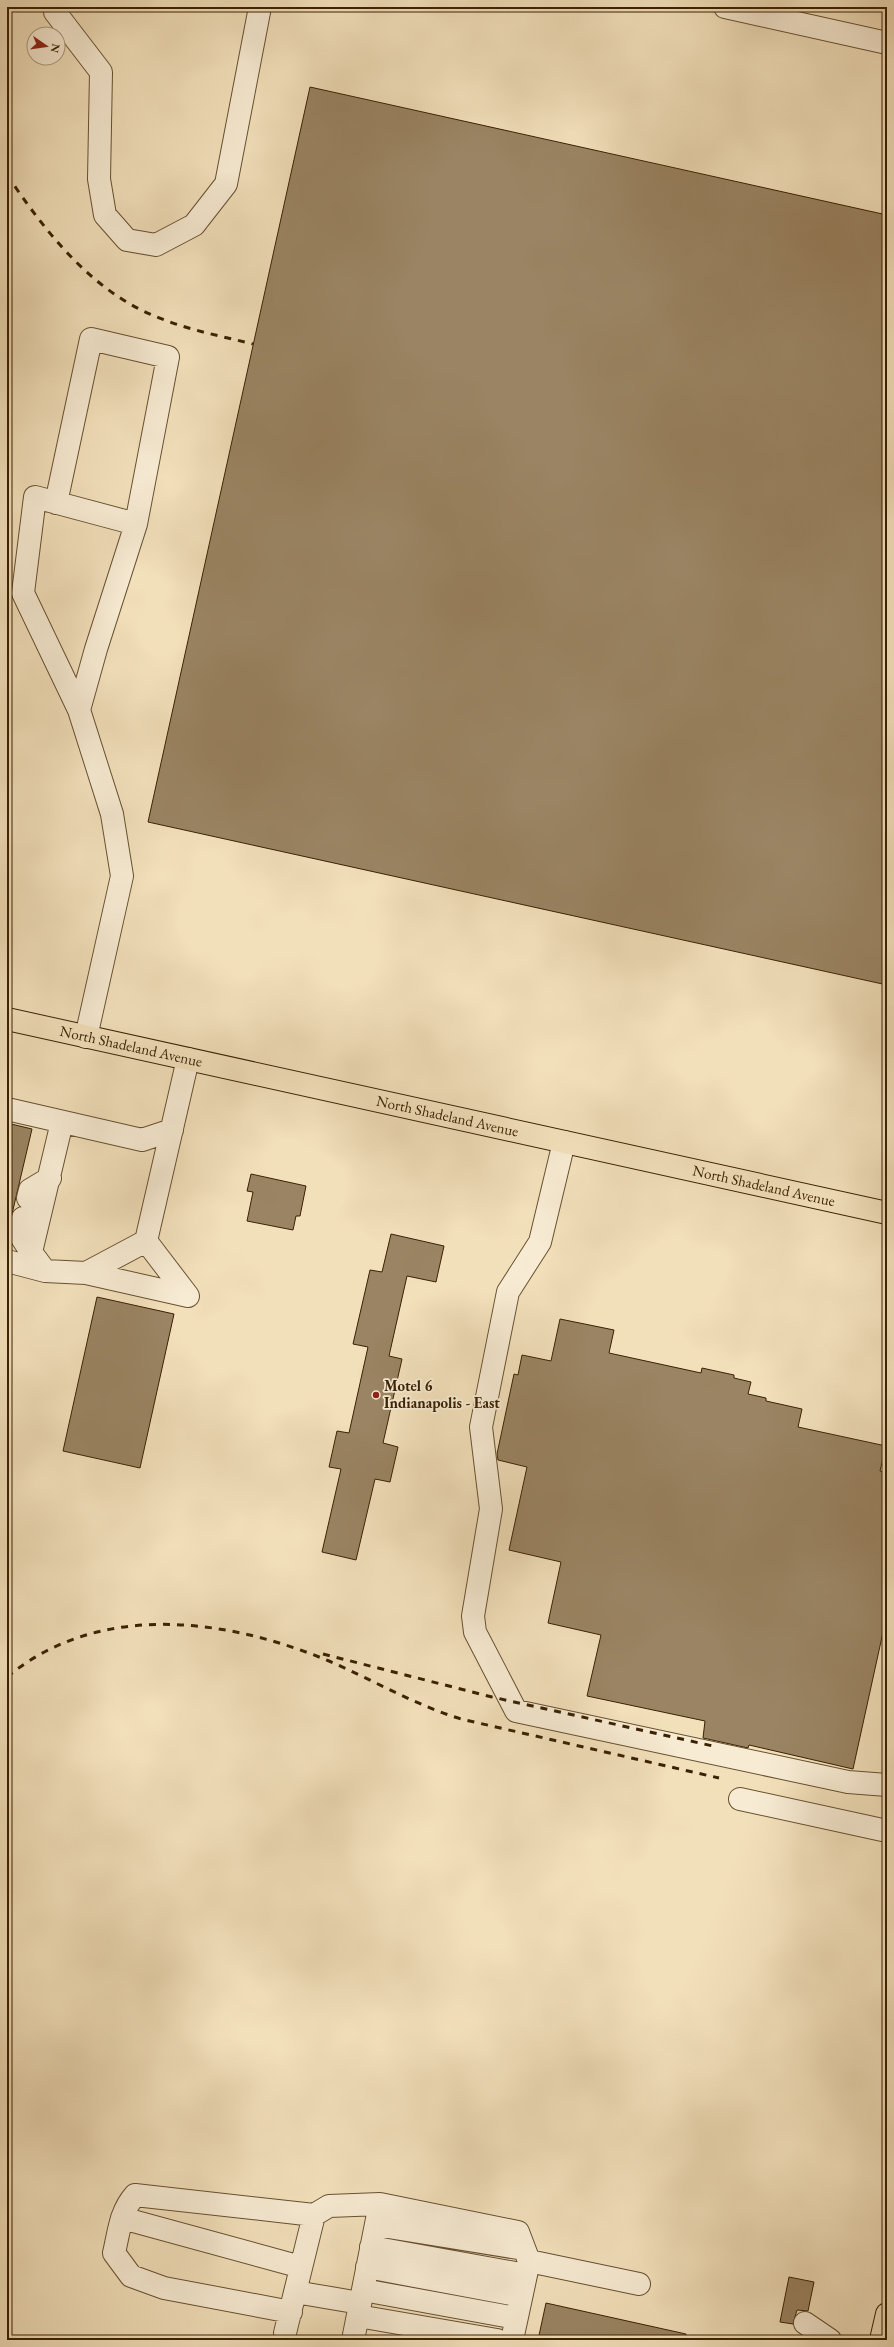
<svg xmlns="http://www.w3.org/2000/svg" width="894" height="2347" font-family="'EB Garamond',serif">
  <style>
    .building { fill: #9a8463; stroke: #3a2103 }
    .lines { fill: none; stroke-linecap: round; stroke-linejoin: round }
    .minor-casing { stroke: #685131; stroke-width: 24 }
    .major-casing { stroke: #3a2103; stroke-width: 24 }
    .minor { stroke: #f7ebd3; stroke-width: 22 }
    .major { stroke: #f2e0bb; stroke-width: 22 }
    .rail { stroke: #3a2103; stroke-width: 3; stroke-dasharray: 7 7; stroke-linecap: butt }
    .poi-dot { fill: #8f2418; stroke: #f7ebd3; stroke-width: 1.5 }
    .labels { text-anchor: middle; stroke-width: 3.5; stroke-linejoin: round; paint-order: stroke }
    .street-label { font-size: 15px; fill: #3a2103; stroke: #f7ebd3 }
    .poi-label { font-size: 15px; font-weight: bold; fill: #3a2103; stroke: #f7ebd3; text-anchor: start }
  </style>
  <rect width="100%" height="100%" fill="#f2e0bb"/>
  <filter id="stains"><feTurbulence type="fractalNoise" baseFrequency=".005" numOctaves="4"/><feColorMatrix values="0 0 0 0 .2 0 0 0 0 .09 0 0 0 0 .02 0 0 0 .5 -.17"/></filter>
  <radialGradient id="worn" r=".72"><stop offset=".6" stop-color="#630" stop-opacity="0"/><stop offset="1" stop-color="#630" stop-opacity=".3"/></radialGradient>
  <path class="building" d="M310,87L887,215V985L148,822Z
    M7,1123L32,1129L12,1214L7,1213Z
    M251,1174L306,1186L300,1216H296L293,1230L247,1221L253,1192L247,1191Z
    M391,1234L444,1246L436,1282L407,1276L389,1356L402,1359L383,1443L398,1447L390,1482L375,1479L356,1560L322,1552L341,1469L329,1467L337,1431L349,1433L368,1347L353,1344L370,1270L382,1272Z
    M97,1297L174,1314L140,1468L63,1451Z
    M560,1319L614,1330L609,1353L701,1373L702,1368L734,1375V1378L751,1382L748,1394L766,1398V1401L802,1409L798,1427L886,1446L880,1471L887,1473V1614L853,1769L749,1745L748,1748L703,1738L705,1721L587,1696L601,1635L548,1623L561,1562L509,1550L527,1467L498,1460L497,1454L514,1374L518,1375L522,1355L551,1361Z
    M789,2277L814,2282L808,2311L797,2310L793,2324L780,2322Z
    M546,2303L686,2334V2340H538Z"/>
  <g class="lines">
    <g class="minor-casing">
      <path id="minor" d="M725,7L887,43
        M55,12L101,72L99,179L105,215L127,240L156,245L194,225L226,184L260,7
        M56,503L91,339L168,357L136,524
        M79,710L96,649L136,524L35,497L23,593L79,710L112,814L122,876L86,1037
        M7,1109L142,1140L172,1130
        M564,1142L540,1242L508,1292L481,1427L491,1509L473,1616L475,1632L516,1711L848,1782L887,1785
        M28,1198L30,1190L50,1178
        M23,1218L20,1235L31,1252
        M146,1241L86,1273L188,1296L146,1241L188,1059
        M7,1261L45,1271L86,1273
        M45,1271L31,1252L62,1122
        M740,1799L887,1831
        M122,2218L301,2267
        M376,2225L524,2249
        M371,2247L526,2275
        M529,2261L639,2284
        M367,2267L521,2296
        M363,2290L516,2318
        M295,2292L360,2303
        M291,2312L164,2288L131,2276L114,2253C119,2232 120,2212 135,2195L314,2215
        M358,2316L497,2340
        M805,2323L830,2340
        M285,2333L314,2215L329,2206L380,2204
        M353,2340L380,2204L518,2232L529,2261L512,2340"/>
    </g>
    <g class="major-casing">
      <g id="major">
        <path id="s1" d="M7,1019L887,1213"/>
        <path d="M881,2340L887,2314"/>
      </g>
    </g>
    <use href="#minor" class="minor"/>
    <use href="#major" class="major"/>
    <path class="rail" d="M7,175C45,231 91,291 157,317C188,330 221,336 253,344
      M323,1654L492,1697L713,1746
      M7,1677C99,1601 226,1618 329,1661C373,1680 415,1705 461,1719L719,1778"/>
  </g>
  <circle class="poi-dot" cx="376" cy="1395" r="4"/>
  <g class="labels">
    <g class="street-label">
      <text dy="5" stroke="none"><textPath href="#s1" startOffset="127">North Shadeland Avenue</textPath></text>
      <text dy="5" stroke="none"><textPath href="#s1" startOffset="451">North Shadeland Avenue</textPath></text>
      <text dy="5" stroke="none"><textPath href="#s1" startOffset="775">North Shadeland Avenue</textPath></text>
    </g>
    <g class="poi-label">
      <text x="384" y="1391">Motel 6<tspan x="384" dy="17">Indianapolis - East</tspan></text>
    </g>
  </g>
  <rect width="894" height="2347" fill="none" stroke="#f2e0bb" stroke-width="24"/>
  <rect x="8" y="8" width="878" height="2331" fill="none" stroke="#3a2103" stroke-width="2"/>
  <rect x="12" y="12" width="870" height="2323" fill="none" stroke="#3a2103"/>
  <g transform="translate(46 46) rotate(103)"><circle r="19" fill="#f7ebd3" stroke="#ab9a80"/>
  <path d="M0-3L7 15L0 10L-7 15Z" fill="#8f2418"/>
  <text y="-6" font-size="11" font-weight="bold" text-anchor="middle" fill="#3a2103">N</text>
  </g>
  <rect width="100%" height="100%" filter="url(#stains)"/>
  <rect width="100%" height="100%" fill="url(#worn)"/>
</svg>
